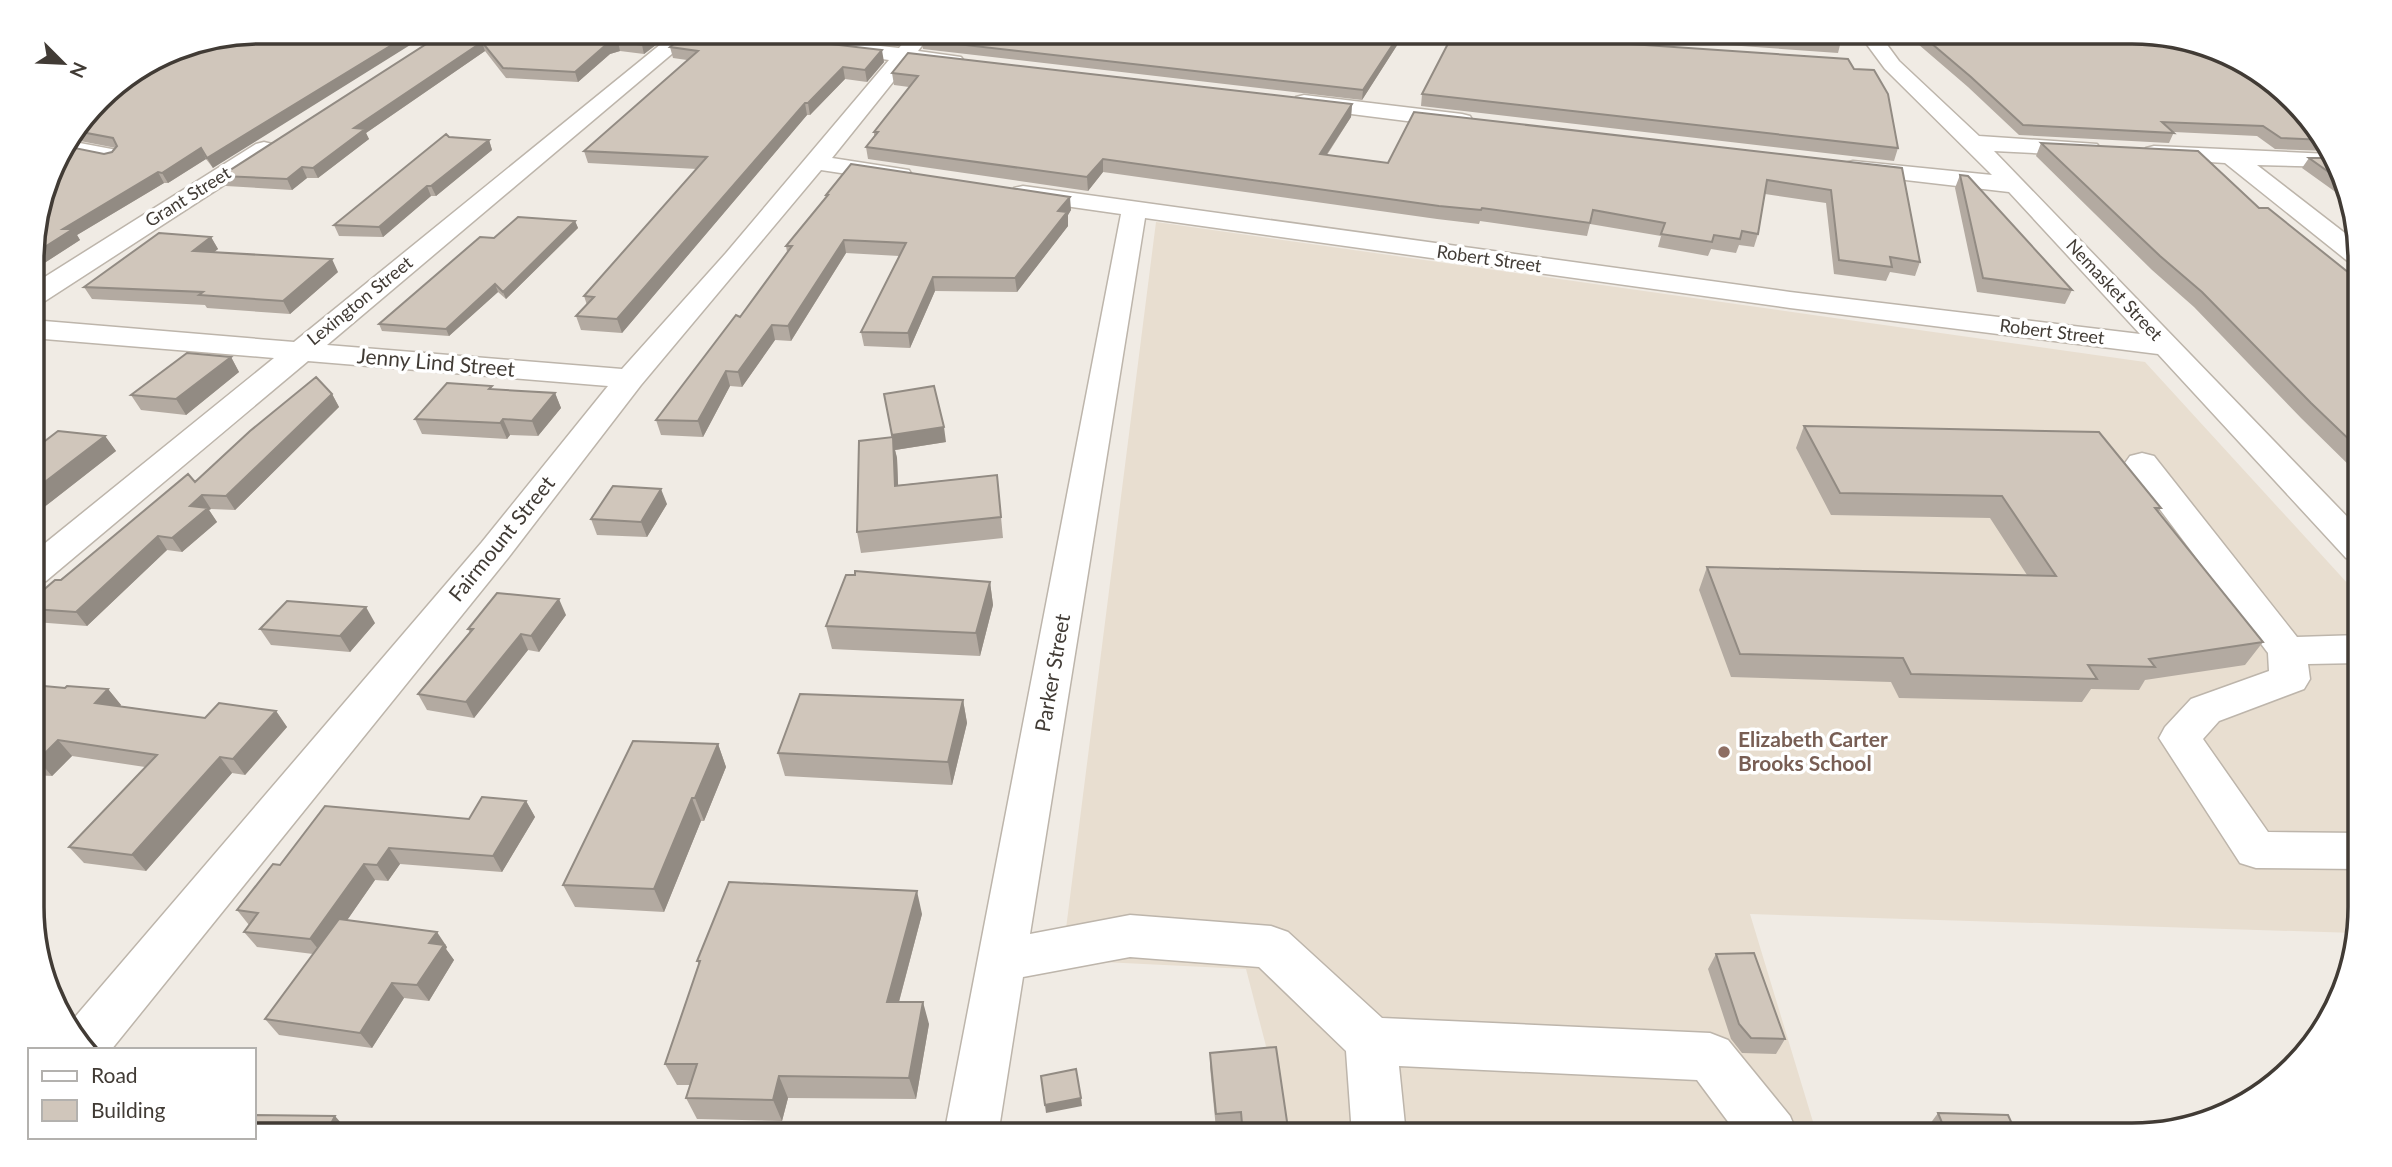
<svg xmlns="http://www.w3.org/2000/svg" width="2392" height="1167" font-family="Lato,sans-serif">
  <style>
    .education { fill: #e8ded0 }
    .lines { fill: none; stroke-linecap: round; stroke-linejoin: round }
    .minor-casing { stroke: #bdb5ab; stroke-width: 3 }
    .minor { fill: #fff; fill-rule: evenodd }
    .wall { fill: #b3aaa1 }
    .shaded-wall { fill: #928b83 }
    .building { fill: #d0c6bb; stroke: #928b83; stroke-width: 2 }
    .education-dot { fill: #8d6e63; stroke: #fff; stroke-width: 2.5 }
    .labels { text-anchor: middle; stroke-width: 7; stroke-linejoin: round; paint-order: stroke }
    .far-street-label { font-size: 18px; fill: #413b35; stroke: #fff }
    .street-label { font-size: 21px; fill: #413b35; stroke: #fff }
    .education-label { font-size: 21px; font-weight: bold; fill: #785e54; stroke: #fff; text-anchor: start }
    .rim { fill: none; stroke: #413b35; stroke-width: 3.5 }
  </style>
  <rect width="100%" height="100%" fill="#f0ebe4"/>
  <path class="education" d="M1156,222L2145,362L2360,597V908L2355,933L1750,914L1817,1135H1289L1246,969L1062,960Z"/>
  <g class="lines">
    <g class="minor-casing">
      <path id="minor" d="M677,31H699L327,345L622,369L726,253L889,60L827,51L824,47L827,43L834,41L899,48L913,31H933L918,51L961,57L964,61L961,65L954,67L909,62L832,158L909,170L912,175L909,180L900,182L821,170L641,385L508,558L111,1050C81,1050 81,1052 69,1024L482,542L608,386L308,361L46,581L33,584V553L274,358L32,338V320L294,342Z
        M1400,31H1496L1510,34L1513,38L1510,42L1503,44L1409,37Z
        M1857,31H1877L1899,61L1979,136L2097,144L2101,149L2097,154L2089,156L1994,151L2359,529L2360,561L2346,558L2158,354L1790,308L1145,218L1030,934L1130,915L1271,926L1288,932L1382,1018L1710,1033L1728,1040L1790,1116L1798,1135H1738L1697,1080L1399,1066L1406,1135H1352L1346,1051L1259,967L1130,957L1023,977L998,1135H944L1121,214L1023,200L1014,198L1011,193L1014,188L1023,186L1790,292L2140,334L2009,192L1845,173L1841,168L1845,163L1853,161L1992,175L1885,69Z
        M169,51L186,55L189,59L186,63L144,84H130L126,80L129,76L158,61L154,60Z
        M1304,95L1462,114L1470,116L1473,121L1470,126L1462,128L1296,107L1293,102L1296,97Z
        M69,141L117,150L121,155L117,160L109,162L59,153Z
        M264,142L272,144L276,149L272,154L42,303L32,305V285L256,144Z
        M2154,146L2330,154L2335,167L2257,165L2359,244V265L2350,263L2225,163L2146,158L2142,153L2146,148Z
        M2142,453L2154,456L2297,637L2360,635V663L2308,664L2310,679L2304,689L2219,721L2203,739L2268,832L2360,833V869L2256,868L2240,863L2159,738L2165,727L2191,699L2269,671L2268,653L2125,463L2130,456Z"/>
    </g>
    <use href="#minor" class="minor"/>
  </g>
  <path class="wall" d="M260,32L213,168L206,159L168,183H164L77,235L80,240L32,271L104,154L112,152L116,148L70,139L103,96H105L182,56L185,52L173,49Z
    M445,32H673L644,54L620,51L610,54L578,82L506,78L485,51L366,133L369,139L318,178H307L292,190L226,186L221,176Z
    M778,32H909L898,46Z
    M928,32H1403V36L1362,100L923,49L922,40Z
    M1545,32H1838L1841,41L1838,53Z
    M1904,32H2031L2322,133L2329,151L2275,149L2257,136L2174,132L2169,143L2019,135L1968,87Z
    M2110,32H2132L2150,36Z
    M670,47L884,62L867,82L845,79L810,115H807L622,333L581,330L576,316L587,305L584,296L697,169L588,163L584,151L687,60L673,58Z
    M892,73L1352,104L1351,117L1327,155L1388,163L1902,168L1920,262L1915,276L1890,272L1886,281L1834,274L1826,203L1765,194L1758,234L1754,247L1739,245L1736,253L1711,249L1708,256L1658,247L1661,236L1590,224L1587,236L1480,221L1479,224L1437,219L1103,172L1088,191L868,159L866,147L874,136V132L909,87L894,85Z
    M1422,94L1898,148L1894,161L1421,106Z
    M449,137L489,140L492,150L436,196H431L383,237L339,236L334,225Z
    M2041,143L2259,208L2359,281V475L2301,418L2194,307L2152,270L2036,156Z
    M2309,158H2332L2348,201L2302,168Z
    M1960,175L2072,290L2065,304L1977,292L1955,188Z
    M826,195L1071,210L1068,215V226L1017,292L935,291L910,348L864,346L861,332L899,256L846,253L791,341L775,340L742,387L730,386L703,437L661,435L656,420L740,317L787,252L786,246L827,197Z
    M575,221L578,228L506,299L498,292L449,336L382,331L379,324L494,238Z
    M211,237L218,249L214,252L338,272L290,314L207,308L205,305L92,299L84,287Z
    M231,357L239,372L186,415L141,410L131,395Z
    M493,389L555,393L561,408L538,436L510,435L507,439L422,434L415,419Z
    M332,394L339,407L235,510L211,509L209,510L217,522L182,552L167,550L87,626L35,622L33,620V599L195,482Z
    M1804,426L2161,508L2158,512L2263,642L2245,665L2145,680L2139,690L2091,689L2082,702L1899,698L1891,682L1731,677L1699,590L1707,567L2027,575L1990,518L1831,515L1796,448Z
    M105,436L116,451L52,501L39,511L33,510L32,451Z
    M859,441L946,442L895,450L897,458L898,485L997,475L1003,538L861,553L857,532Z
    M667,504L647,537L597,535L591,519Z
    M990,582L993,605L980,656L832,649L826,626Z
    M566,615L539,652L528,650L474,718L427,710L418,694L470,633L468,629Z
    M375,623L350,652L271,645L260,629Z
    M33,685L65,688L108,689L121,705L120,706L205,718L276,711L287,727L245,775L232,773L146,871L84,863L69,847L145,767L72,756L52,776L33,775Z
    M963,700L967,723L952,785L785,776L778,753Z
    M718,744L726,767L704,821H701L664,912L575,907L563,885Z
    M526,801L535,817L502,872L400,864L388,881L375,880L347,920L447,947L446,949L454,960L429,1001L404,998L372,1048L279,1035L265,1019L313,954L257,947L244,932L249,925L237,910L280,865L469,819Z
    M922,914L899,1002L929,1024L916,1099L788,1098L782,1121L697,1119L686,1098L690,1085H677L665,1064L699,964L697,961Z
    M1716,954L1785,1039L1776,1054L1742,1053L1731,1039L1708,969Z
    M1210,1053L1289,1135H1241L1240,1127L1216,1129L1210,1067Z
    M1938,1113L2017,1135H1929L1927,1128Z"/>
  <path class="shaded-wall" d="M413,32H431L213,168L207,158Z
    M659,32H673L644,54L642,45Z
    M901,32H909L898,46L896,37Z
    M1401,32H1403V36L1362,100L1363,90Z
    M618,41L620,51L610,54L578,82L575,72L607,44Z
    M482,42L485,51L366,133L369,139L318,178L313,168L354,128Z
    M882,50L884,62L867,82L865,70Z
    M843,67L845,79L810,115L808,103Z
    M805,103L807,115L622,333L617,319Z
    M1352,104L1351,117L1319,166L1320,154Z
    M489,140L492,150L436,196L431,186Z
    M201,148L206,159L168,183L162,173Z
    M1103,159V172L1088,191L1087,177Z
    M302,167L307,178L292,190L287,179Z
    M158,172L164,183L77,235L80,240L32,271V255L63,229Z
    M427,186L431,196L383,237L379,227Z
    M1070,197L1071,210L1068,215V226L1017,292L1015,278L1058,211Z
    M575,221L578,228L506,299L503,292Z
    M211,237L218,249L200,263L193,251Z
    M844,240L846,253L791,341L788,326Z
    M332,259L338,272L290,314L283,301Z
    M933,277L935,291L910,348L908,333Z
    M495,284L498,292L449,336L446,329Z
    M772,325L775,340L742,387L738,372Z
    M231,357L239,372L186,415L176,399Z
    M726,371L730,386L703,437L698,421Z
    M555,393L561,408L538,436L532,421Z
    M332,394L339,407L235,510L226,496Z
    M503,419L510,435L507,439L500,423Z
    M944,427L946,442L895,450L897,458L899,507L895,486L893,443L892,435Z
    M105,436L116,451L52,501L39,511L33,502V491Z
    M661,489L667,504L647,537L641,522Z
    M202,495L211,509L209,510L217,522L182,552L172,538L190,506Z
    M158,536L167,550L87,626L76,612Z
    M990,582L993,605L980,656L976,633Z
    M559,599L566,615L539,652L531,636Z
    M366,607L375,623L350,652L340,636Z
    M521,634L528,650L474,718L466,702Z
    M108,689L121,705L108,719L95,703Z
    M963,700L967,723L952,785L948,762Z
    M276,711L287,727L245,775L233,759Z
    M58,740L72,756L52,776L38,760Z
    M718,744L726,767L704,821L695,798Z
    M220,757L232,773L146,871L132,855Z
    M692,798L701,821L664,912L654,889Z
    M526,801L535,817L502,872L493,856Z
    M389,848L400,864L388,881L377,865Z
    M364,864L375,880L323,955L310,939Z
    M917,891L922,914L893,1024L887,1002Z
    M437,932L447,947L446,949L454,960L429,1001L417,985L429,943Z
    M392,983L404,998L372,1048L360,1033Z
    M923,1002L929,1024L916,1099L909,1078Z
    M779,1076L788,1098L782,1121L773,1100Z
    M1081,1098L1082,1106L1046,1113L1045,1105Z
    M335,1116L348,1131L346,1135H325Z"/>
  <path class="building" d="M260,32H413L207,158L201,148L162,173L158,172L63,229H73L32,255V244L55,158L65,146L104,154L112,152L117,146L113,138L76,131L103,96H105L182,56L187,50L184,46Z
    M445,32H659L642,45L618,41L607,44L575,72L503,68L482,42L354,128L365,129L313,168L302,167L287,179L221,176Z
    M689,32H727L882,50L865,70L843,67L808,103H805L617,319L576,316L594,297L584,296L707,157L584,151L698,51L670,47Z
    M852,32H901L896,37Z
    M928,32H1401L1363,90L922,40Z
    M1454,32L1848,59L1854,69L1874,70L1888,94L1898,148L1422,94Z
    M1708,32H1838L1841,41Z
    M1918,32H2031L2187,44L2233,55L2322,133L2325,140L2281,138L2263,126L2162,122L2174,133L2023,125L1971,77Z
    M908,53L1352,104L1320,154L1388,163L1414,112L1902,168L1920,262L1890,257L1892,267L1839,260L1831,190L1767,180L1758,234L1742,231L1740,239L1714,235L1712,242L1661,234L1665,223L1593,210L1590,223L1482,208L1481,210L1439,206L1103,159L1087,177L866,147L878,132H874L918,76L892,73Z
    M446,134L449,137L489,140L431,186H427L379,227L334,225Z
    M2041,143L2198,151L2259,208H2268L2359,281V449L2311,403L2202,292L2160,256Z
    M2309,158H2332L2340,180Z
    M851,164L1070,197L1058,211L1067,212L1015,278L933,277L908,333L861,332L906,243L844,240L788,326L772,325L738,372L726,371L698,421L656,420L736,315L740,317L792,246H786L828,195H826Z
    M1960,175L1968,176L2072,290L1983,278Z
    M518,217L575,221L503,292L495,284L446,329L379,324L480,237L494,238Z
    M159,233L211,237L193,251L332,259L283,301L199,295L203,292L84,287Z
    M187,353L231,357L176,399L131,395Z
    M316,377L332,394L226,496L202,495L190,506L208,508L172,538L158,536L76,612L33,609V599L55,580H61L188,474L195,482L250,431Z
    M447,383L492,386L489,389L555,393L532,421L503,419L500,423L415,419Z
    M934,386L944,427L892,435L884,394Z
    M1804,426L2099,432L2161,508H2155L2263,642L2149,659L2155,667L2088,665L2097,679L1911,674L1903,658L1740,654L1707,567L2056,576L2002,496L1840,493Z
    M58,431L105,436L33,491L32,451Z
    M893,437L895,486L997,475L1001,517L857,532L859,441Z
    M613,486L661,489L641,522L591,519Z
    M855,571L990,582L976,633L826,626L846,575H855Z
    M497,593L559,599L531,636L521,634L466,702L418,694L473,629H468Z
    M287,601L366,607L340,636L260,629Z
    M33,685L65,688L67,686L108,689L95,703L205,718L219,703L276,711L233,759L220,757L132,855L69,847L157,755L58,740L38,760H33Z
    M800,694L963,700L948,762L778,753Z
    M633,741L718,744L695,798H692L654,889L563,885Z
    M482,797L526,801L493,856L389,848L377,865L364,864L310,939L244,932L258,913L237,910L273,864L280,865L325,806L469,819Z
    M729,882L917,891L887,1002H923L909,1078L779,1076L773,1100L686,1098L697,1064H665L700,961H697Z
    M339,919L437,932L429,943L444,945L417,985L392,983L360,1033L265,1019Z
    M1754,953L1785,1039L1751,1038L1739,1024L1716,954Z
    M1276,1047L1289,1135H1243L1241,1112L1216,1114L1210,1053Z
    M1076,1069L1081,1098L1045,1105L1041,1076Z
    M1938,1113L2008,1115L2017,1135H1947Z
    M254,1115L335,1116L325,1135L260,1136L254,1134Z"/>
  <circle class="education-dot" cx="1724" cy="752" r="7"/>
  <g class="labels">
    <g class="far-street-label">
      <text transform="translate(188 197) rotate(-32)" y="6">Grant Street</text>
      <text transform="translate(1489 259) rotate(8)" y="6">Robert Street</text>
      <text transform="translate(2114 290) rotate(47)" y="6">Nemasket Street</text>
      <text transform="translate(360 301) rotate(-39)" y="6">Lexington Street</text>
      <text transform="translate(2052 332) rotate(7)" y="6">Robert Street</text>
    </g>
    <g class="street-label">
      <text transform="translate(436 363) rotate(5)" y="7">Jenny Lind Street</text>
      <text transform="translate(502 539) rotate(-51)" y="7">Fairmount Street</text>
      <text transform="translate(1053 673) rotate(-80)" y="7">Parker Street</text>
    </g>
    <g class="education-label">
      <text x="1738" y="747">Elizabeth Carter<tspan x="1738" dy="24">Brooks School</tspan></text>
    </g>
  </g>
  <path d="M0 0H2392V1167H0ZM260 44H2132A216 216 0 0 1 2348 260V907A216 216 0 0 1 2132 1123H260A216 216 0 0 1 44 907V260A216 216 0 0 1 260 44Z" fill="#fff" fill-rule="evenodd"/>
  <path class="rim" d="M260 44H2132A216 216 0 0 1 2348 260V907A216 216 0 0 1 2132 1123H260A216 216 0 0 1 44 907V260A216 216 0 0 1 260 44Z"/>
  <rect x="28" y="1048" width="228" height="91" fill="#ffffff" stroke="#b3b1ae" stroke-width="2"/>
  <rect x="42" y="1071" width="35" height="10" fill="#ffffff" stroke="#b3b1ae" stroke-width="2"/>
  <text x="91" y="1083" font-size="21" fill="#413b35">Road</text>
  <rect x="42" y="1100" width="35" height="21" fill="#d0c6bb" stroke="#b3b1ae" stroke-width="2"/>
  <text x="91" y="1118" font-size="21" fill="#413b35">Building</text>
  <g transform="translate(63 63) rotate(114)" stroke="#ffffff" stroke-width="5" paint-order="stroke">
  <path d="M0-5L12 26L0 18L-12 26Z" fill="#413b35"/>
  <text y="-10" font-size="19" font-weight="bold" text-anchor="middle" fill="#413b35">N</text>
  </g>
</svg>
